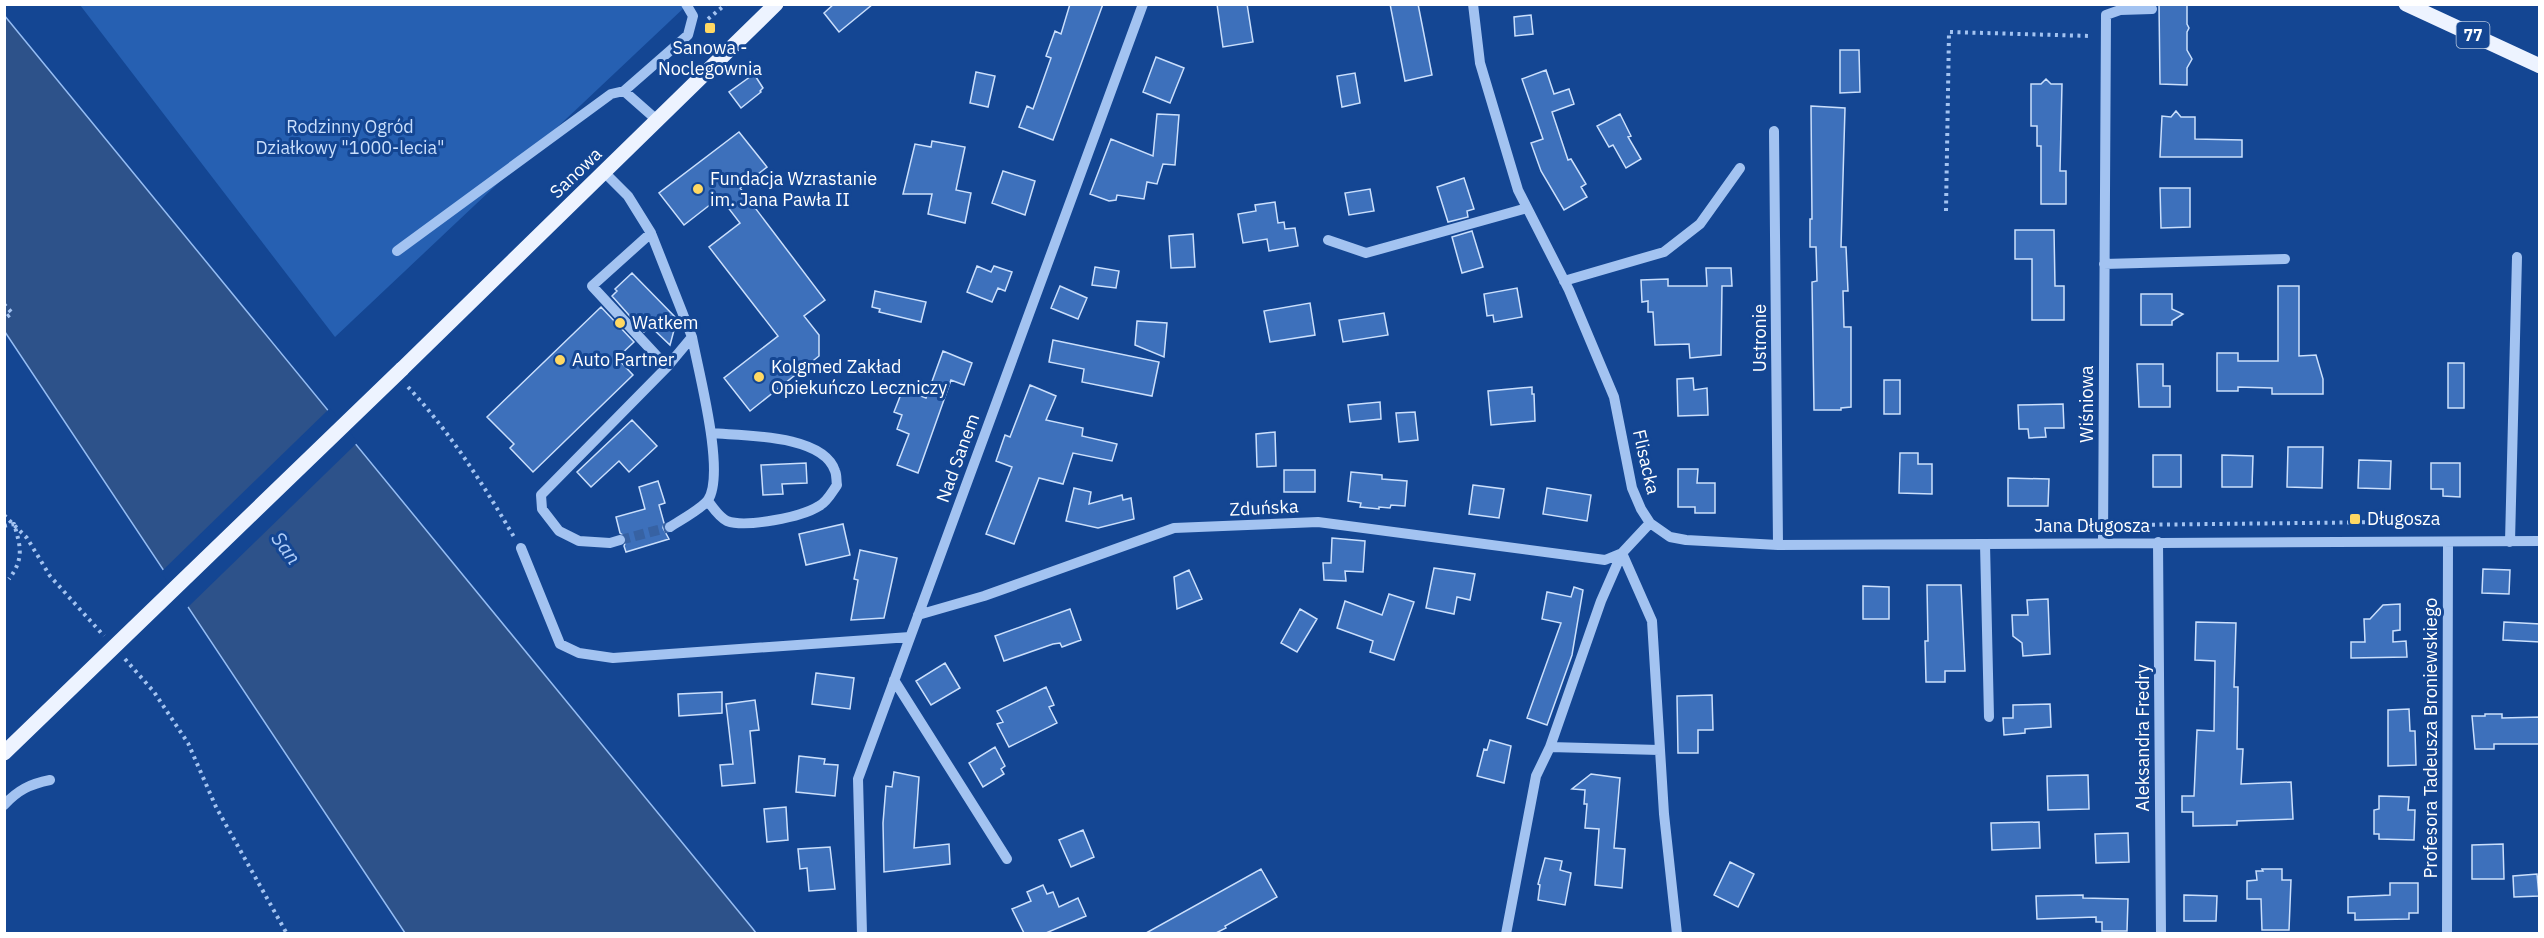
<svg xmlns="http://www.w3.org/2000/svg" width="2544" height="938" font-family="'IBM Plex Sans',sans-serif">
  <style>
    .green { fill: #2660b2 }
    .water { fill: #2d528a; stroke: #95bdf4; stroke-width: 1.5 }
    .pier { fill: #144693 }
    .building { fill: #3d70bb; stroke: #cadffc; stroke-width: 1.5 }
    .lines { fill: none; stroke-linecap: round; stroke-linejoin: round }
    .minor-tunnel { stroke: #3762a3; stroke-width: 10; stroke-dasharray: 10 5; stroke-linecap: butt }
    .path { stroke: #a3c3f1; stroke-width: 4; stroke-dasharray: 3 4.5; stroke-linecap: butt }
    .minor { stroke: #a3c3f1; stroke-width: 10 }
    .major { stroke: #edf3ff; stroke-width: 15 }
    .major-bridge { stroke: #edf3ff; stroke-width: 15 }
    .poi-dot { fill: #ffd863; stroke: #144693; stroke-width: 2 }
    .labels { text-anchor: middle; stroke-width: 6; stroke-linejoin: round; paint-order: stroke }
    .shield { fill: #144693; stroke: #b8c8df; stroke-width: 1.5 }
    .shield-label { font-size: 16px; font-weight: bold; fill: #fff }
    .poi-label { font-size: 18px; fill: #fff; stroke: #144693; text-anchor: start }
    .park-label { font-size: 18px; fill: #cadffc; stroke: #144693 }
    .street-label { font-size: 18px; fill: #fff; stroke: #144693 }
    .water-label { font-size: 20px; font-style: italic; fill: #afcdf8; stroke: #144693 }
  </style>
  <rect width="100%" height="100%" fill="#144693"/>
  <path class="green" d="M80,5H687L335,337Z"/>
  <path class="water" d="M4,15L753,929L756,933H405L5,332Z"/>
  <path class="pier" d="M330,408L358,442L186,609L161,572Z"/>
  <path class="building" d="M834,4H873L839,32L824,13Z
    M1070,4H1103L1053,140L1019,127L1027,106L1033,109L1051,58L1046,56L1055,31L1061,34Z
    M1217,4H1247L1253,42L1223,47Z
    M1390,4H1418L1432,75L1405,81Z
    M2159,4H2187V24L2189,28L2187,32V50L2192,59L2187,68V85L2160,84Z
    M1531,15L1533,34L1515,36L1514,17Z
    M1840,50H1859L1860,92L1840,93Z
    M1156,57L1184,68L1170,103L1143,92Z
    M1546,70L1554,94L1569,89L1574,104L1552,112L1568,160L1571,159L1586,184L1581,187L1587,197L1564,210L1541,171L1531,143L1543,139L1522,79Z
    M976,72L995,76L988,107L970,103Z
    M1355,73L1360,103L1342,107L1337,76Z
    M754,74L763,88L760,91L761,92L741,108L729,92Z
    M2046,79L2051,84H2062L2060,171H2066V204H2041V146H2037V126H2031V84H2041Z
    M1811,106L1845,108L1841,247H1846L1848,291H1843L1844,327H1851V407L1841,408V410H1814L1812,282L1817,281L1816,247H1810V219H1812Z
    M2176,111L2181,117H2195V139L2242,140V157H2160L2162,116L2171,117Z
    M1157,114L1179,115L1175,165L1163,164L1157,184L1147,182L1144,199L1117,195L1116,200L1109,201L1090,194L1111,139L1153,156Z
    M1620,114L1631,136L1628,137L1641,159L1626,168L1613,145L1609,147L1597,126Z
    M739,132L767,167L740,188L825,300L804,316L819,335V356L750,411L724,378L778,336L709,247L740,223L720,197L684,225L659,193Z
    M932,141L965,147L956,190L971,193L965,223L928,214L932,194H903L915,144L931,147Z
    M1003,171L1035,181L1025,215L992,203Z
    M1464,178L1474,209L1467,211L1468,217L1448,222L1437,187Z
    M2160,188H2190V227L2161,228Z
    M1370,189L1374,211L1349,215L1345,193Z
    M1275,202L1278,223L1284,222L1285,229L1295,228L1298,246L1269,251L1267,239L1243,243L1238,214L1256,211L1255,205Z
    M2015,230H2054L2055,286H2064V320H2032V259H2015Z
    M1472,231L1483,267L1462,273L1452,237Z
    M1193,234L1195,267L1171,268L1169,236Z
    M977,266L991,272L994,266L1012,272L1005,291L998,288L992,302L967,292Z
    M1095,267L1119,271L1116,288L1092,285Z
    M1706,268H1731L1732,286H1722L1721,355L1690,358L1689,344L1655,345L1653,312H1648V301L1642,302L1641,280L1668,279V286H1707Z
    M632,273L677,319L670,345L650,326L644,332L612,296L617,291L615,289Z
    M1060,286L1087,298L1078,319L1051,308Z
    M2278,286H2299V356L2316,355L2323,379V394H2272V388L2238,387V391H2217V353H2238V361H2278Z
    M1517,288L1522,317L1494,322L1493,315L1487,316L1484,294Z
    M875,291L926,302L921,322L879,312L880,309L872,307Z
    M2141,294H2172V309L2183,314L2172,321V325H2141Z
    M1310,303L1315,335L1270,342L1264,311Z
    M601,307L634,342L617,358L633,375L533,472L510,448L514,444L487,417Z
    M1384,313L1388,335L1343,342L1339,320Z
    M1137,321L1167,323L1164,357L1135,345Z
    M1053,340L1159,362L1152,396L1082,382L1084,369L1049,362Z
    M943,351L972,363L964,385L951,380L918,473L897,465L909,434L897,429L902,415L894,412L903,389L926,398Z
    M2448,363H2464V408H2448Z
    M2137,364H2163V386H2170V407H2139Z
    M1693,378L1694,390L1707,388L1708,415L1678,416L1677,379Z
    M1884,380H1900V414H1884Z
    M1030,385L1056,396L1046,420L1083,428L1082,436L1117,444L1112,461L1073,453L1063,484L1039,478L1014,544L986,534L1012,467L996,461L1005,435L1010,437Z
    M1532,387V394H1534L1535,421L1491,425L1488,391Z
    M1380,402L1381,419L1350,422L1348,405Z
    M2063,404L2064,428H2045L2046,437L2029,438L2028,429H2019L2018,405Z
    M1415,412L1418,440L1399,442L1396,413Z
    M632,420L657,446L629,472L619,461L591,487L577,472Z
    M1275,432L1276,466L1257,467L1256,434Z
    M2288,447H2323L2322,488L2287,487Z
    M1900,453H1918V464H1932V494L1899,493Z
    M2153,455H2181V487H2153Z
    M2222,455L2253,456L2252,487H2222Z
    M2359,460L2391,461L2390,489L2358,488Z
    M806,463L807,483L782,484L783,494L763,495L761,465Z
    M2431,463H2460V497L2443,496V489H2431Z
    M1678,469H1698L1697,483H1715V513H1695V507H1678Z
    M1284,470H1315V492H1284Z
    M1351,472L1382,475V479L1407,481L1405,506L1391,505L1390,508L1379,507V509L1360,507L1361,503L1348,501Z
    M2008,478L2049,479L2048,506H2008Z
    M658,481L665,503L659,505L664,523L663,528L669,539L626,552L624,546L627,538L620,533L616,517L645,509L639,487Z
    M1473,485L1504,489L1499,518L1469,514Z
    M1074,488L1091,492L1089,504L1122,495L1123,500L1131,498L1134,519L1098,528L1066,521Z
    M1547,488L1591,495L1587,521L1543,514Z
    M843,524L850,555L806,565L799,534Z
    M1332,538L1365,541L1363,572L1345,571L1346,581L1324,580L1323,563H1331Z
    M860,550L897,558L884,618L851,620L858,580L854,579Z
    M1434,568L1475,574L1470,600L1457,597L1454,614L1426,608Z
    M2483,569L2510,570L2509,594L2482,593Z
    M1189,570L1202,599L1177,609L1174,577Z
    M1927,585H1961L1965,671H1945V682H1926L1925,641H1928Z
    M1863,586L1889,587V619H1863Z
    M1574,587L1583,590L1572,655L1547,725L1527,718L1561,623L1542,619L1547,592L1571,597Z
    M1389,594L1414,602L1394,660L1370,652L1373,641L1337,628L1345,601L1382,615Z
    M2048,599L2050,654L2023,656L2022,643L2013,636L2012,615H2028L2027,600Z
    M2400,604V630L2393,631V642L2406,641L2407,657L2351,658V642H2365L2364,619H2370L2383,605Z
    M1070,609L1081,640L1062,647L1060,643L1053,644L1004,661L995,636Z
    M1300,609L1317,619L1297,652L1281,643Z
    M2196,622L2236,623L2234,687H2238L2237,749H2243L2241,784L2291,782L2293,819L2237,821V825L2193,826V812H2182V796H2194L2197,730L2214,731L2215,661L2195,660Z
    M2504,622L2540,624V642L2503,640Z
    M945,663L960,688L931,705L916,681Z
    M816,673L854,678L850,709L812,704Z
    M1046,687L1054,705L1049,707L1057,723L1009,747L997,724L1003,722L997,711Z
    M722,692V713L679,716L678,694Z
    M1712,695L1713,730H1698V753H1678L1677,696Z
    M755,700L759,730L750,731L755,783L722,786L720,765L733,764L726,704Z
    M2050,704L2051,727L2025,729V733L2004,735L2003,718H2013V705Z
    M2409,709L2410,731H2415L2416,765L2388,766V710Z
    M2485,714H2502V718L2540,717V744H2494V749H2475L2472,716H2485Z
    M1490,740L1511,746L1504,783L1477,776L1484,749L1487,750Z
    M995,747L1005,766L1001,769L1004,774L983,787L969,763Z
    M799,756L825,759L824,764L838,765L835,796L796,792Z
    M894,772L919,777L914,848L949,844L950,864L884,872L883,823L886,786L892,787Z
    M1591,774L1620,778L1614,848L1625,849L1622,888L1595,885L1599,829L1585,828L1587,804H1584L1585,790L1572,789Z
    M2088,775L2089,809L2048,810L2047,776Z
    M2379,796L2409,797L2408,810H2415L2414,840L2379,839V834H2374V810L2379,809Z
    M786,807L788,840L767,842L764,809Z
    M2039,822L2040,848L1992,850L1991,823Z
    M1083,830L1094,857L1071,867L1059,840Z
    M2128,833L2129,862L2096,863L2095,834Z
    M2503,844L2504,879H2472V845Z
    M830,847L835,889L809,891L807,868L800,869L798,849Z
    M1545,858L1562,861L1560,870L1571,873L1565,905L1538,900L1540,885L1538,884Z
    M1730,862L1754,874L1738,907L1714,895Z
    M1261,869L1277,897L1225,926L1226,928L1216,933H1146Z
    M2262,869H2282V880H2291L2289,930H2262L2261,899H2247V881L2257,880L2256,871H2263Z
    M2537,874L2539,896L2514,897L2513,876Z
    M2390,883H2418V913H2409V919L2355,920V913H2348V897L2390,895Z
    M1043,885L1047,894L1053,892L1059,907L1078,898L1086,916L1046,933H1024L1012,909L1031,901L1027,892Z
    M2083,895V898L2128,899L2127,931H2102V922H2096V917L2037,919L2036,896Z
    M2184,895L2217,896L2216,921H2184Z"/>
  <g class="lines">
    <path class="minor-tunnel" d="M620,540L670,527"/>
    <path class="path" d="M708,19L726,4
      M1946,211L1949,32L2092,36
      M4,304L12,313L4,319
      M408,387C450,432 483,484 514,537
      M4,515L27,538L50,576L104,636
      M2122,525L2396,522V528
      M4,526L14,524C21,547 24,559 9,579
      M125,659L154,692L188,743L216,807L287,934"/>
    <path class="minor" d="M1473,4L1480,63L1518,190L1569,290L1614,397L1632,488L1641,509L1650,523L1670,537L1686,540L1778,545L2540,541
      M624,91L688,35L693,16L686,4
      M1774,131L1778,545
      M604,172L628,196L651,233L592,286L667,367L692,337L651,233
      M1328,240L1366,253L1527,208
      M397,251L611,94L624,91L658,121
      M2104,264L2285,259
      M1564,281L1664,252L1700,224L1740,168
      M708,501C713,508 719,517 727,521C746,528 802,517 819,506C827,502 832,492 837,485C836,480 837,475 835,471C823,434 743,436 711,433
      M1650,523L1622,553L1652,621L1664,814L1677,934
      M670,527C679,521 703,508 708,500C726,473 698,370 692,337
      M620,540L610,543L579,541L559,531L542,509L541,495L667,367
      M2158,542L2161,934
      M2510,542L2517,257
      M2103,543L2106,15L2120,10L2152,9
      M1985,544L1989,717
      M521,548L560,644L579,653L613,658L910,637
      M918,615L984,596L1174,528L1318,522L1605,560L1622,553
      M894,680L1007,859
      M1550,747L1659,750
      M4,805C18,790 30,784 50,780
      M862,934L858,779L1143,4
      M1506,934L1536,776L1550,747L1601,601L1622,553
      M2447,934L2448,542"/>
    <path class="major" d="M2406,4L2540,66
      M402,369L776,4"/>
    <path class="major-bridge" d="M4,753L402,369"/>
  </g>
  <g class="poi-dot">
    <rect x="704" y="22" width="12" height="12" rx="3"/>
    <circle cx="698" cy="189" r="6"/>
    <circle cx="620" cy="323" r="6"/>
    <circle cx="560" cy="360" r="6"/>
    <circle cx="759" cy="377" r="6"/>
    <rect x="2349" y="513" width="12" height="12" rx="3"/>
  </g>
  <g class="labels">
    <rect class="shield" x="2456.5" y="22" width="33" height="26" rx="4.5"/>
    <g class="shield-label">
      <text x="2473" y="41">77</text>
    </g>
    <g class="poi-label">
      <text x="710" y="54" text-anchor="middle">Sanowa -<tspan x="710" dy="21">Noclegownia</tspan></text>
      <text x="710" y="185">Fundacja Wzrastanie<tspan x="710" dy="21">im. Jana Pawła II</tspan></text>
      <text x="632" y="329">Watkem</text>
      <text x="572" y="366">Auto Partner</text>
      <text x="771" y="373">Kolgmed Zakład<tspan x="771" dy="21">Opiekuńczo Leczniczy</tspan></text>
      <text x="2367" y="525">Długosza</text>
    </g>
    <g class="park-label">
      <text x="350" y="133">Rodzinny Ogród<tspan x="350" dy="21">Działkowy "1000-lecia"</tspan></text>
    </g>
    <g class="street-label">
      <text transform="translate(576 173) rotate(-44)" y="6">Sanowa</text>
      <text transform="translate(1760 338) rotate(-90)" y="6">Ustronie</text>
      <text transform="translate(2087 404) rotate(-90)" y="6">Wiśniowa</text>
      <text transform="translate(958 458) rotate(-70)" y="6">Nad Sanem</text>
      <text transform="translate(1646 462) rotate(77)" y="6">Flisacka</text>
      <text transform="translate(1264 508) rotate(-3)" y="6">Zduńska</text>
      <text x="2092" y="532">Jana Długosza</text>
      <text transform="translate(2143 738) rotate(-90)" y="6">Aleksandra Fredry</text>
      <text transform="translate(2431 738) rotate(-90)" y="6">Profesora Tadeusza Broniewskiego</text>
    </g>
    <g class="water-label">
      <text transform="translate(286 548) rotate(54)" y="7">San</text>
    </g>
  </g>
  <rect width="2544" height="938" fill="none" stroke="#ffffff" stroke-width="12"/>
</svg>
